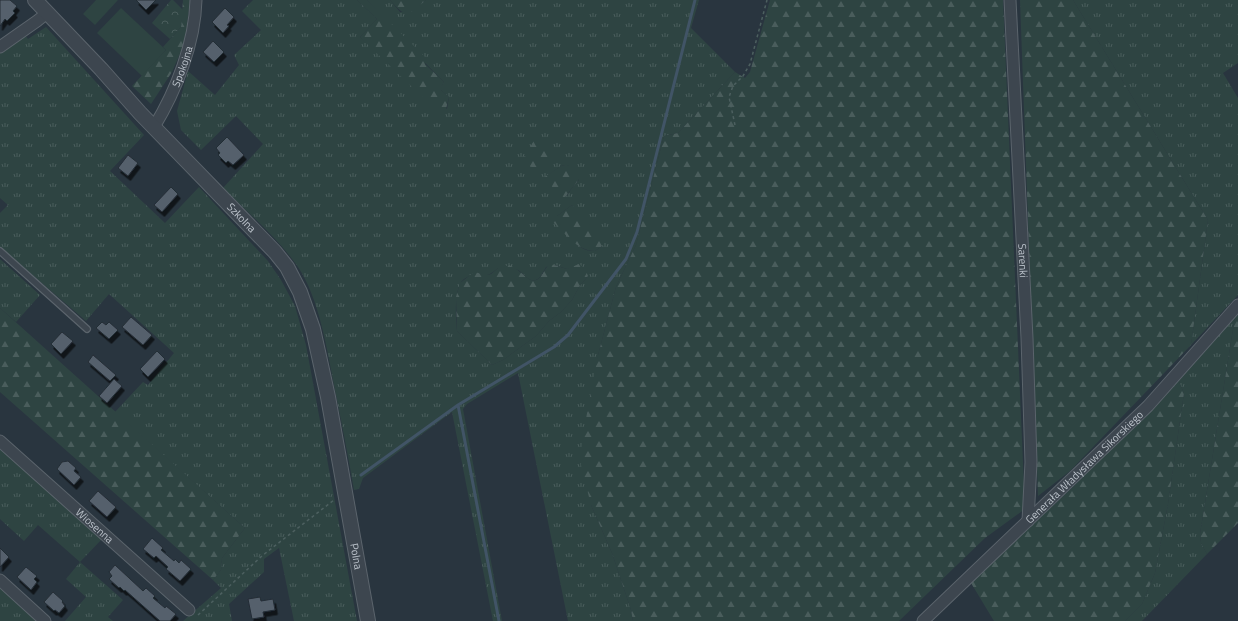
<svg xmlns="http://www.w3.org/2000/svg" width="1238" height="621" font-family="'Titillium Web',sans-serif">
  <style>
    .grass { fill: url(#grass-tufts); fill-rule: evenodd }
    .forest { fill: url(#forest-firs) }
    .park { fill: url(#park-crowns) }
    .garden { fill: #2e4442 }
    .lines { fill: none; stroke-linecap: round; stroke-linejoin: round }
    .stream { stroke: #415466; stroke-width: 3 }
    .building { fill: #55606c; stroke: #242d36; filter: url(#shadow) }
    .service-casing { stroke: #5b646c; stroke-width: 8 }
    .minor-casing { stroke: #5b646c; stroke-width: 13 }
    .tertiary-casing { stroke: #5b646c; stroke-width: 16 }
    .path { stroke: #4d6060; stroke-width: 1.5; stroke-dasharray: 3 3; stroke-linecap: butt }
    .service { stroke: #3d464f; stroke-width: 5.5 }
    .minor { stroke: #3d464f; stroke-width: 11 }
    .tertiary { stroke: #3d464f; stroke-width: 14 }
    .labels { text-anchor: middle; stroke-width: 3; stroke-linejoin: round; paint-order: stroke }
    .street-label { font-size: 11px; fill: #bac1c9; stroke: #222b34 }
  </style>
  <defs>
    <pattern id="grass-tufts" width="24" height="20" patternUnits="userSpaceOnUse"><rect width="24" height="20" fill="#2e4442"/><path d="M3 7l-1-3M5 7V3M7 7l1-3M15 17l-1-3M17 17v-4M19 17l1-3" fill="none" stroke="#4a5d5c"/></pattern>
    <pattern id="forest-firs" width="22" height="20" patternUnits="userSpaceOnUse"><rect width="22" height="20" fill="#2e4442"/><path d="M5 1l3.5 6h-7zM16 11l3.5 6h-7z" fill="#4a5d5c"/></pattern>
    <pattern id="park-crowns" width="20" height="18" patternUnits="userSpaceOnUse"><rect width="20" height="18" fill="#2e4442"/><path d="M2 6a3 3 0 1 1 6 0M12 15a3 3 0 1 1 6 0" fill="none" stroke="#4a5d5c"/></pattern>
    <filter id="shadow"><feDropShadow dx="2.5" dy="4.5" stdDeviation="0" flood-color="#0009"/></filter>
  </defs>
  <rect width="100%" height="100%" fill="#29353f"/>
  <path class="grass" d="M253,0H357L377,19L360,37L447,109L449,97L441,90V87L444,82C417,56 393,27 367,0H390L400,12H410L426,0H699L691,28L735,72L678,133L664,136L636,245L616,287L598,355L591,505L612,553L631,610L633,621H568L518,373L467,404L463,409L502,621H493L452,412L363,478L359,489L354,490C348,455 341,420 334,385C327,349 319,298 298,267C278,238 248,213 223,188L263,144L236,116L201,150L181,130L177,111L188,71L215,95L239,65L234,55L261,30L242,11ZM565,165H568L579,180L571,189L567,196L544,178L561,166ZM572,205L602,246L595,251C575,252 567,231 557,216ZM555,265L567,269L572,268L588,276L579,287L572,300L561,312L549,321L536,336L503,360L492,365L457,331C456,318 453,288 464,279C468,276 474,274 479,273C487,278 492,273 498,268C504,268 512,268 518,270C520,271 523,274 525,276C536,287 541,276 546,267Z
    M1073,0H1238V63L1223,73L1238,98V295L1191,345L1208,220Z
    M46,27L144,135L110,171L165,223L199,187L268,261L281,280L295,306L306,345L357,621H294L279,548L264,559V572L229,604L232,621H183L221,588L213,580L221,570L222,558L245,528L115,412L143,382L148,385L174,353L109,294L86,321L0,247V213L8,205L0,198V53L25,35L28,39Z
    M0,259L40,295L16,322L0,308Z
    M1235,317L1200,534L1201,543L1207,554L1142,621H1125L1142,604L1155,573L1168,504L1184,393L1178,380Z
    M0,449L102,539L80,562L123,600L108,617L113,621H65L86,597L66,579L80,562L38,525L24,541L0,519Z
    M0,585L40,621H0Z"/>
  <path class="forest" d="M183,0H190L185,42L172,72L151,104L132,86L166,50L163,47L181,27Z
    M357,0H367L426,58L425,64L444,82L441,87V90L449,97L445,113L441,115L360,37L377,19Z
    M390,0H426C407,16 407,19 390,0Z
    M770,0H1003L1025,509L985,538L899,621H633L631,610L612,553L591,505L581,465L582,440L598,355L616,287L636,245L664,136L678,133L735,72L745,78L750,72Z
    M1020,0H1073L1208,220L1191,345L1070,471L1038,496Z
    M535,139L539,140L553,155L542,172L539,174L523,159Z
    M565,165C570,165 572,167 576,170C584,177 577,182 572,188C569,191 568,195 564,198L543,178L561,166Z
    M572,205L607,239L602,246L595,251C577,251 565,233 553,222L557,216Z
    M551,264L567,269L579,264L585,269L588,276L579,287L572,300L561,312L549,321L536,336L503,360L492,365L457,331L456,297L460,283L474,272L487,275L491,274L498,268L509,265C513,267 517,269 520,272C527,277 533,286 541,276C545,271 545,267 551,264Z
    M0,308L245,528L222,558L221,570L213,580L0,392Z
    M1238,315V523L1207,554L1201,543L1200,534L1235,317Z
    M1178,380L1184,393L1168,504L1155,573L1142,604L1125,621H994L971,583L1074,486Z"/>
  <path class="park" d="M171,0H173L183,10L181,27L170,39L152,23Z"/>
  <path class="garden" d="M96,0H118L95,25L83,14Z
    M121,8L166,50L142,76L97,33Z"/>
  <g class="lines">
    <path class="stream" d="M458,405L499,621
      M361,475L458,405L554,347L568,335L626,259L637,232L695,0"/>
  </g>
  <path class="building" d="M0,0H10L17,6L13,11L15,13L7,21L5,19L0,26Z
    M136,0H156L146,10Z
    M225,8L234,17L227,25L229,26L223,33L212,22Z
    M213,41L224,52L214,62L203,52Z
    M227,137L244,155L233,165L228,161L226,163L218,155L220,153L216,148Z
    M128,155L138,163L128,176L118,168Z
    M171,187L178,194L162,212L154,205Z
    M131,317L152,335L143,345L122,327Z
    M102,322L106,325L109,322L118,330L109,339L96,328Z
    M62,332L73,341L61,354L51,344Z
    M157,351L165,359L148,377L140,369Z
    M93,355L116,375L110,381L88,362Z
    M114,379L122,386L107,403L99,396Z
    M68,461L76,468L74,471L81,477L74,485L57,469L62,462Z
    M98,491L116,507L107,517L89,501Z
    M152,538L163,548L161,550L174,561L175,559L179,563L181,560L191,569L180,581L166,569L168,567L156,556L154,558L143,549Z
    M0,548L9,557L0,567Z
    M115,565L143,591L146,588L155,596L153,598L165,608L166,606L176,614L170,621H160L125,590L124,591L120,587L119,588L109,579L112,576L109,572Z
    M26,567L37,576L34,579L37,582L31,590L17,577Z
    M53,592L63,601L62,602L65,606L59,613L55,610L54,611L44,602Z
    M260,597L261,601L273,599L275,610L263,612L264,617L252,619L248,599Z"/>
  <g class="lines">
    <g class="service-casing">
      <path id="service" d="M0,251L87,329"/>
    </g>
    <g class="minor-casing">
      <g id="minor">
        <path id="s1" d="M1010,0L1027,338L1031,462L1028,521"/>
        <path d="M0,47L37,21L47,13"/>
        <path id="s2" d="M154,127C176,91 195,43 196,0"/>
        <path id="s3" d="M0,441L189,610"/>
        <path d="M0,580L45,621"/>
        <path id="s4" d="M923,621L1148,406L1238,305"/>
      </g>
    </g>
    <g class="tertiary-casing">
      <g id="tertiary">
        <path id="s5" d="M35,0L101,69L140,113L275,252L287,267L300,292L313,329L328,397L368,621"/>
      </g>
    </g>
    <path class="path" d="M735,125L729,97L733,86L743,76L750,64L767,0
      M198,615L263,555L334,500"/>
    <use href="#service" class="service"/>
    <use href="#minor" class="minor"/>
    <use href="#tertiary" class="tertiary"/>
  </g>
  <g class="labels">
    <g class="street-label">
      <text dy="4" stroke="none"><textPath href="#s2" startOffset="67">Spokojna</textPath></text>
      <text dy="4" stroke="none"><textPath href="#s5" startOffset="300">Szkolna</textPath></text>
      <text dy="4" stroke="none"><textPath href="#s1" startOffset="261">Sarenki</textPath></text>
      <text dy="4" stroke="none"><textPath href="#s4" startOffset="223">Generała Władysława Sikorskiego</textPath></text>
      <text dy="4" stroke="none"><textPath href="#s3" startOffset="127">Wiosenna</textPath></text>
      <text dy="4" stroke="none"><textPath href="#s5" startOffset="666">Polna</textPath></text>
    </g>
  </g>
</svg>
